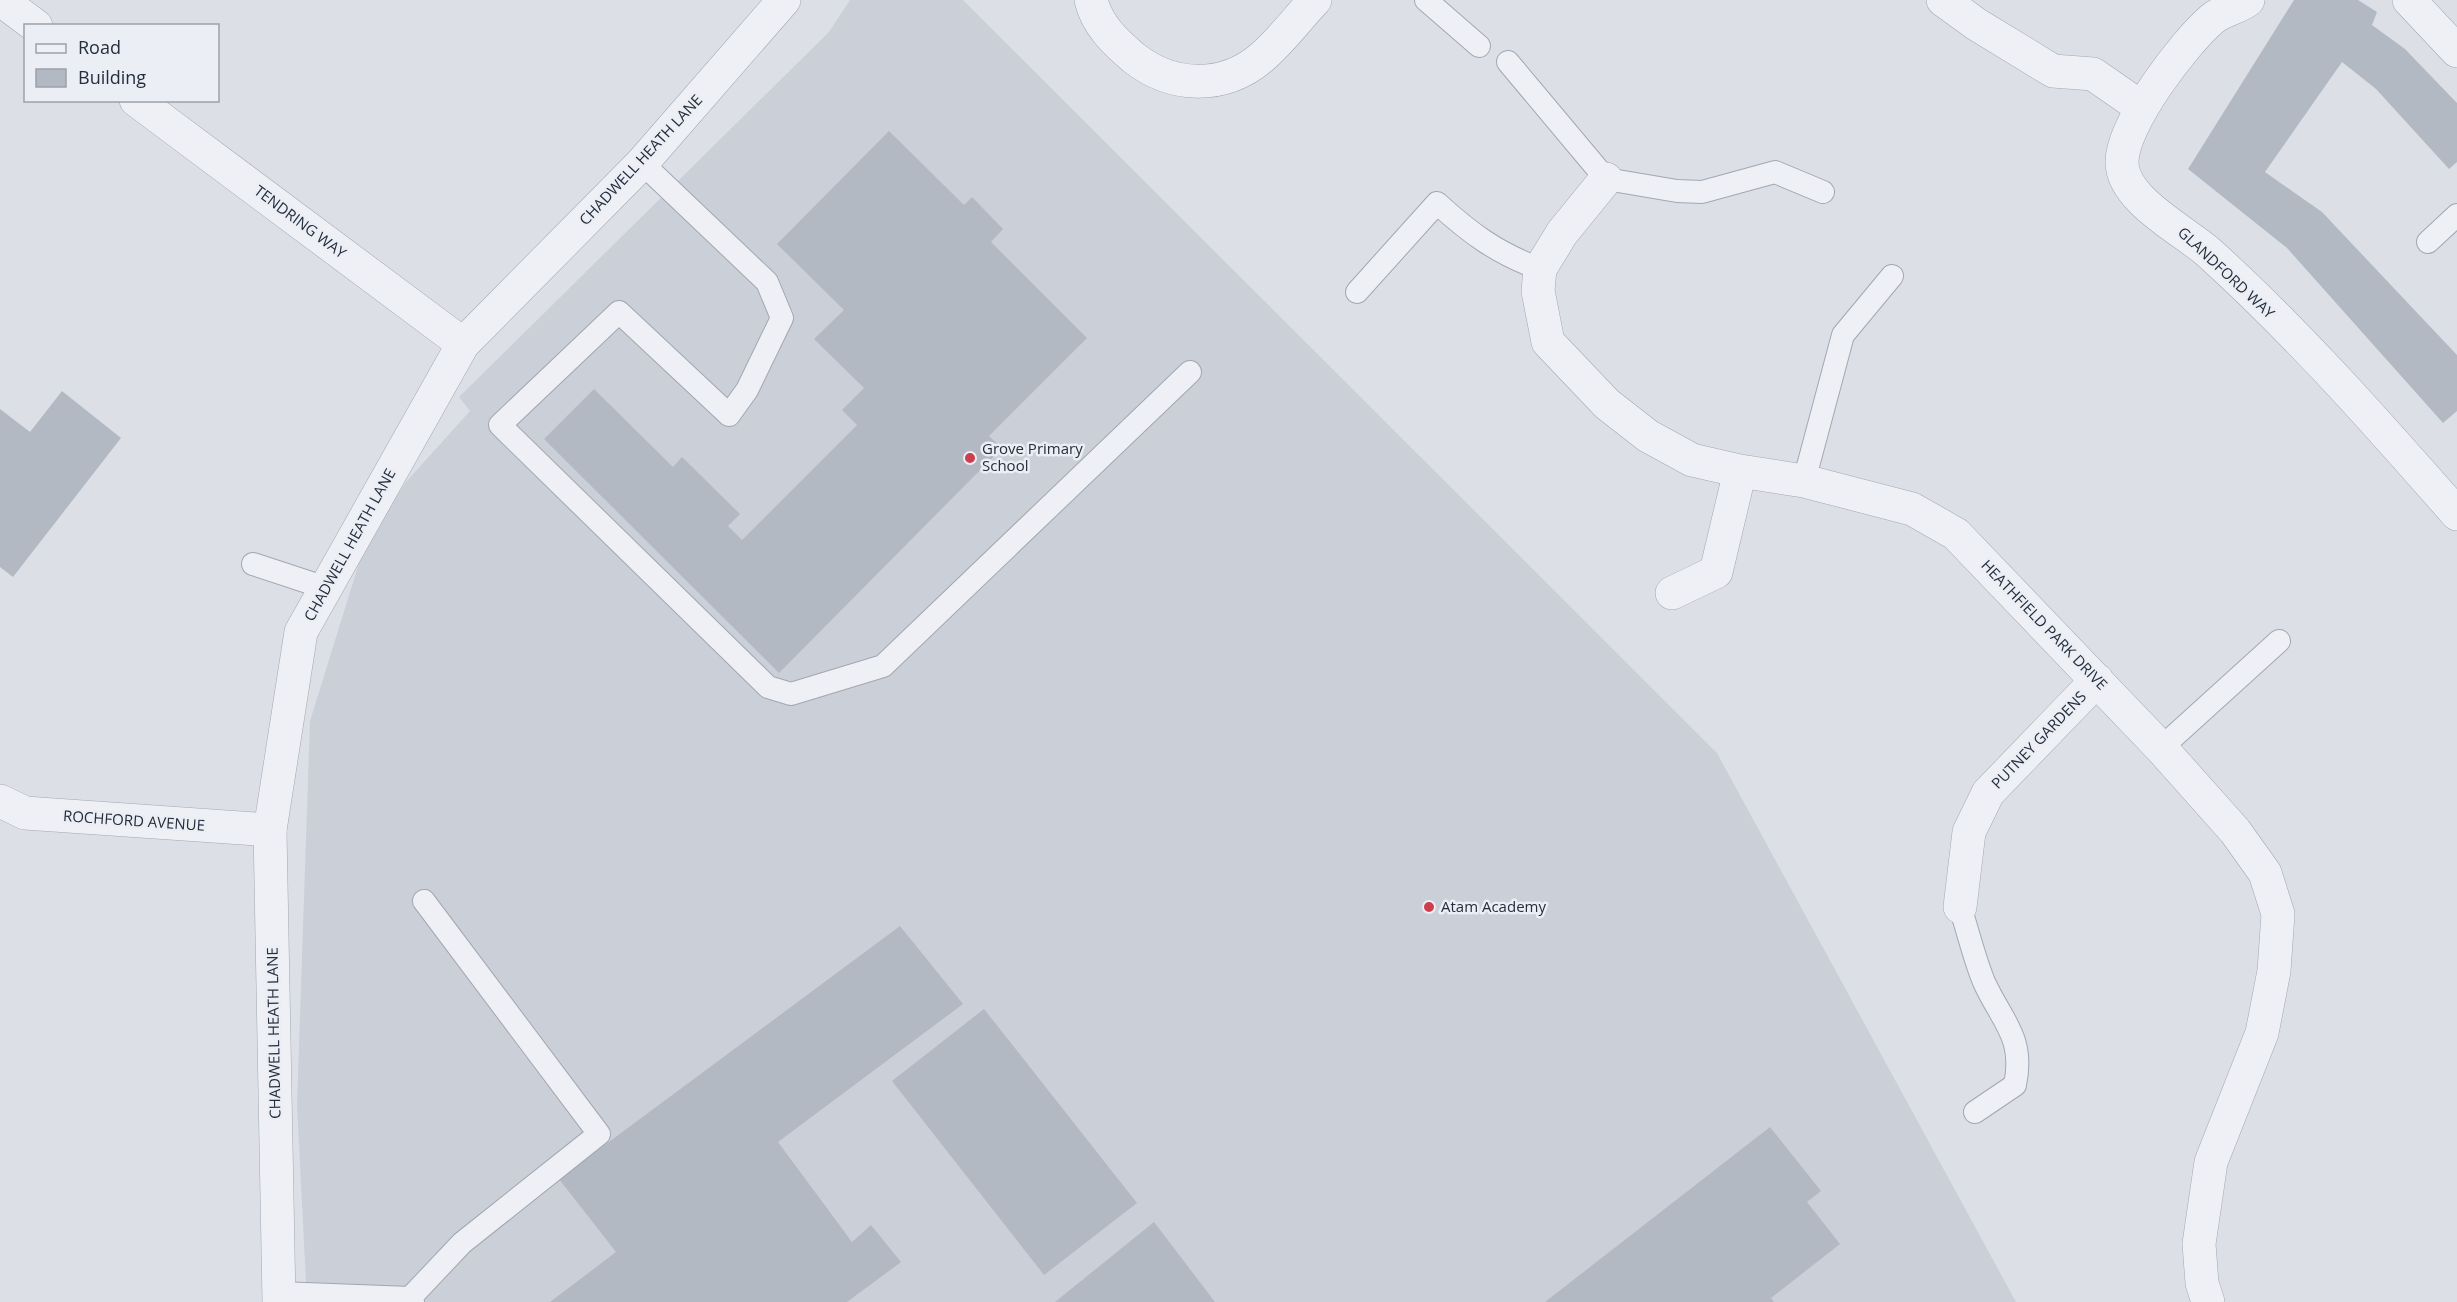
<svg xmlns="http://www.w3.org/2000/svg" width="2457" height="1302" font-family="'Open Sans',sans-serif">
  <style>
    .built { fill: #cacfd8 }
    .building { fill: #b3b9c3 }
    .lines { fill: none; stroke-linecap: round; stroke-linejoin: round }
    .service-casing { stroke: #a2a7b0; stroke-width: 24 }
    .minor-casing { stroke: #a2a7b0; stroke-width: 34 }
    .tertiary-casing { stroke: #a2a7b0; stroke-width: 34 }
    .service { stroke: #eef0f5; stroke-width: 22 }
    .minor { stroke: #eef0f5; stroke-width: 33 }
    .tertiary { stroke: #eef0f5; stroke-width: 33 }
    .poi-dot { fill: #ce3e4f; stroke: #ebeef4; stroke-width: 2 }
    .labels { text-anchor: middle; stroke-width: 5; stroke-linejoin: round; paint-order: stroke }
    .street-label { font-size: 15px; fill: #262d3c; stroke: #ebeef4 }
    .poi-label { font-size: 15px; fill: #262d3c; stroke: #ebeef4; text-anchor: start }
  </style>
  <rect width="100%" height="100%" fill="#dce0e6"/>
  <path class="built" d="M850,0H963L1717,753L2016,1302H307L297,1105L310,721L364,547L406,482L470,411L459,397L829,32Z"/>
  <path class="building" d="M2294,0H2358L2377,12L2372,25L2405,49L2457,103V162L2449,169L2376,89L2342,62L2265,172L2322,212L2457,355V411L2443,423L2287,248L2188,169Z
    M889,131L964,205L972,197L1003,229L991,242L1087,338L989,436L1002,448L779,673L544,439L594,389L673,467L682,457L740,514L728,526L742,540L857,425L842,410L864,388L814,339L844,310L777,244Z
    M62,391L121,438L13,577L0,567V409L30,432Z
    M900,926L963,1004L778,1142L852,1242L871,1225L901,1262L847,1302H550L616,1252L559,1179Z
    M984,1009L1137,1203L1044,1275L892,1081Z
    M1770,1127L1821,1191L1807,1202L1840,1244L1771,1298L1774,1302H1545Z
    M1154,1222L1215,1302H1055Z"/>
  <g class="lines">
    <g class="service-casing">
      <path id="service" d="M1426,0L1479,46
        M1508,62L1606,179L1677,191L1702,192L1775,172L1823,192
        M642,163L767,282L782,318L747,390L729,415L619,312L500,425L768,687L791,694L883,666L1190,372
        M2428,242L2457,215
        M1357,292L1437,203C1471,234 1497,253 1540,269
        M1804,481L1843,335L1892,276
        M253,564L326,588
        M2161,748L2279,641
        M1960,907C1968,931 1974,958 1984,982C2002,1022 2025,1037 2015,1085L1975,1112
        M279,1293L410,1298
        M413,1302L410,1298L462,1243L599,1134L424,901"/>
    </g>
    <g class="minor-casing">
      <path id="minor" d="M1,0L36,26
        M1091,0C1097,25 1115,42 1134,58C1172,88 1223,90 1261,58C1281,41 1297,19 1315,0
        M1943,0L1976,24L2053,71L2093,74L2142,108
        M2248,0C2238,8 2223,10 2212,19C2184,43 2122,124 2122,162C2122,199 2181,229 2207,251C2297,332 2377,423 2457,514
        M2409,0L2457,51
        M136,100L463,344
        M1606,179L1562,233L1540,269L1538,291L1548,342L1607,404L1648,436L1692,460L1740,471L1804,481L1912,509L1956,534L2161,748L2235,831L2265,873L2278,914L2274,971L2262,1033L2211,1162L2199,1244L2202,1283L2208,1302
        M1672,593L1716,572L1740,471
        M0,801L25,813L270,830
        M1960,907L1969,832L1988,793L2097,680"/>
    </g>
    <g class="tertiary-casing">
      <path id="tertiary" d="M279,1302L270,830L301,632L463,344L642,163L784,0"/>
    </g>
    <use href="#service" class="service"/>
    <use href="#minor" class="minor"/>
    <use href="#tertiary" class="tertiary"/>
  </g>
  <g class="poi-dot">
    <circle cx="970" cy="458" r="6"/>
    <circle cx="1429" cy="907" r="6"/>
  </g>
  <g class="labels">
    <g class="street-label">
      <text transform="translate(641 160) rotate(-47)" y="5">CHADWELL HEATH LANE</text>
      <text transform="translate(300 222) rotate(37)" y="5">TENDRING WAY</text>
      <text transform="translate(2226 273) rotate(43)" y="5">GLANDFORD WAY</text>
      <text transform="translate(350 545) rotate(-61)" y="5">CHADWELL HEATH LANE</text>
      <text transform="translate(2044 625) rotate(46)" y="5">HEATHFIELD PARK DRIVE</text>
      <text transform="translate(2039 740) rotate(-46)" y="5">PUTNEY GARDENS</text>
      <text transform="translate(134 821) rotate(4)" y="5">ROCHFORD AVENUE</text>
      <text transform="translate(274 1033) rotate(-91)" y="5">CHADWELL HEATH LANE</text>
    </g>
    <g class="poi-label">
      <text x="982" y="454">Grove Primary<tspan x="982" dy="17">School</tspan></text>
      <text x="1441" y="912">Atam Academy</text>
    </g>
  </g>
  <rect x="24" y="24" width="195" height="78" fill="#ebeef4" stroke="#9ca1aa" stroke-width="1.5"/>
  <rect x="36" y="44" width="30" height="9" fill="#eef0f5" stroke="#9ca1aa" stroke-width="1.5"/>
  <text x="78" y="54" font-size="18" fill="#262d3c">Road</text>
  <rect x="36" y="69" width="30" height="18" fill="#b3b9c3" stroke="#9ca1aa" stroke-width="1.5"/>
  <text x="78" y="84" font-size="18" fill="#262d3c">Building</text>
</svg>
